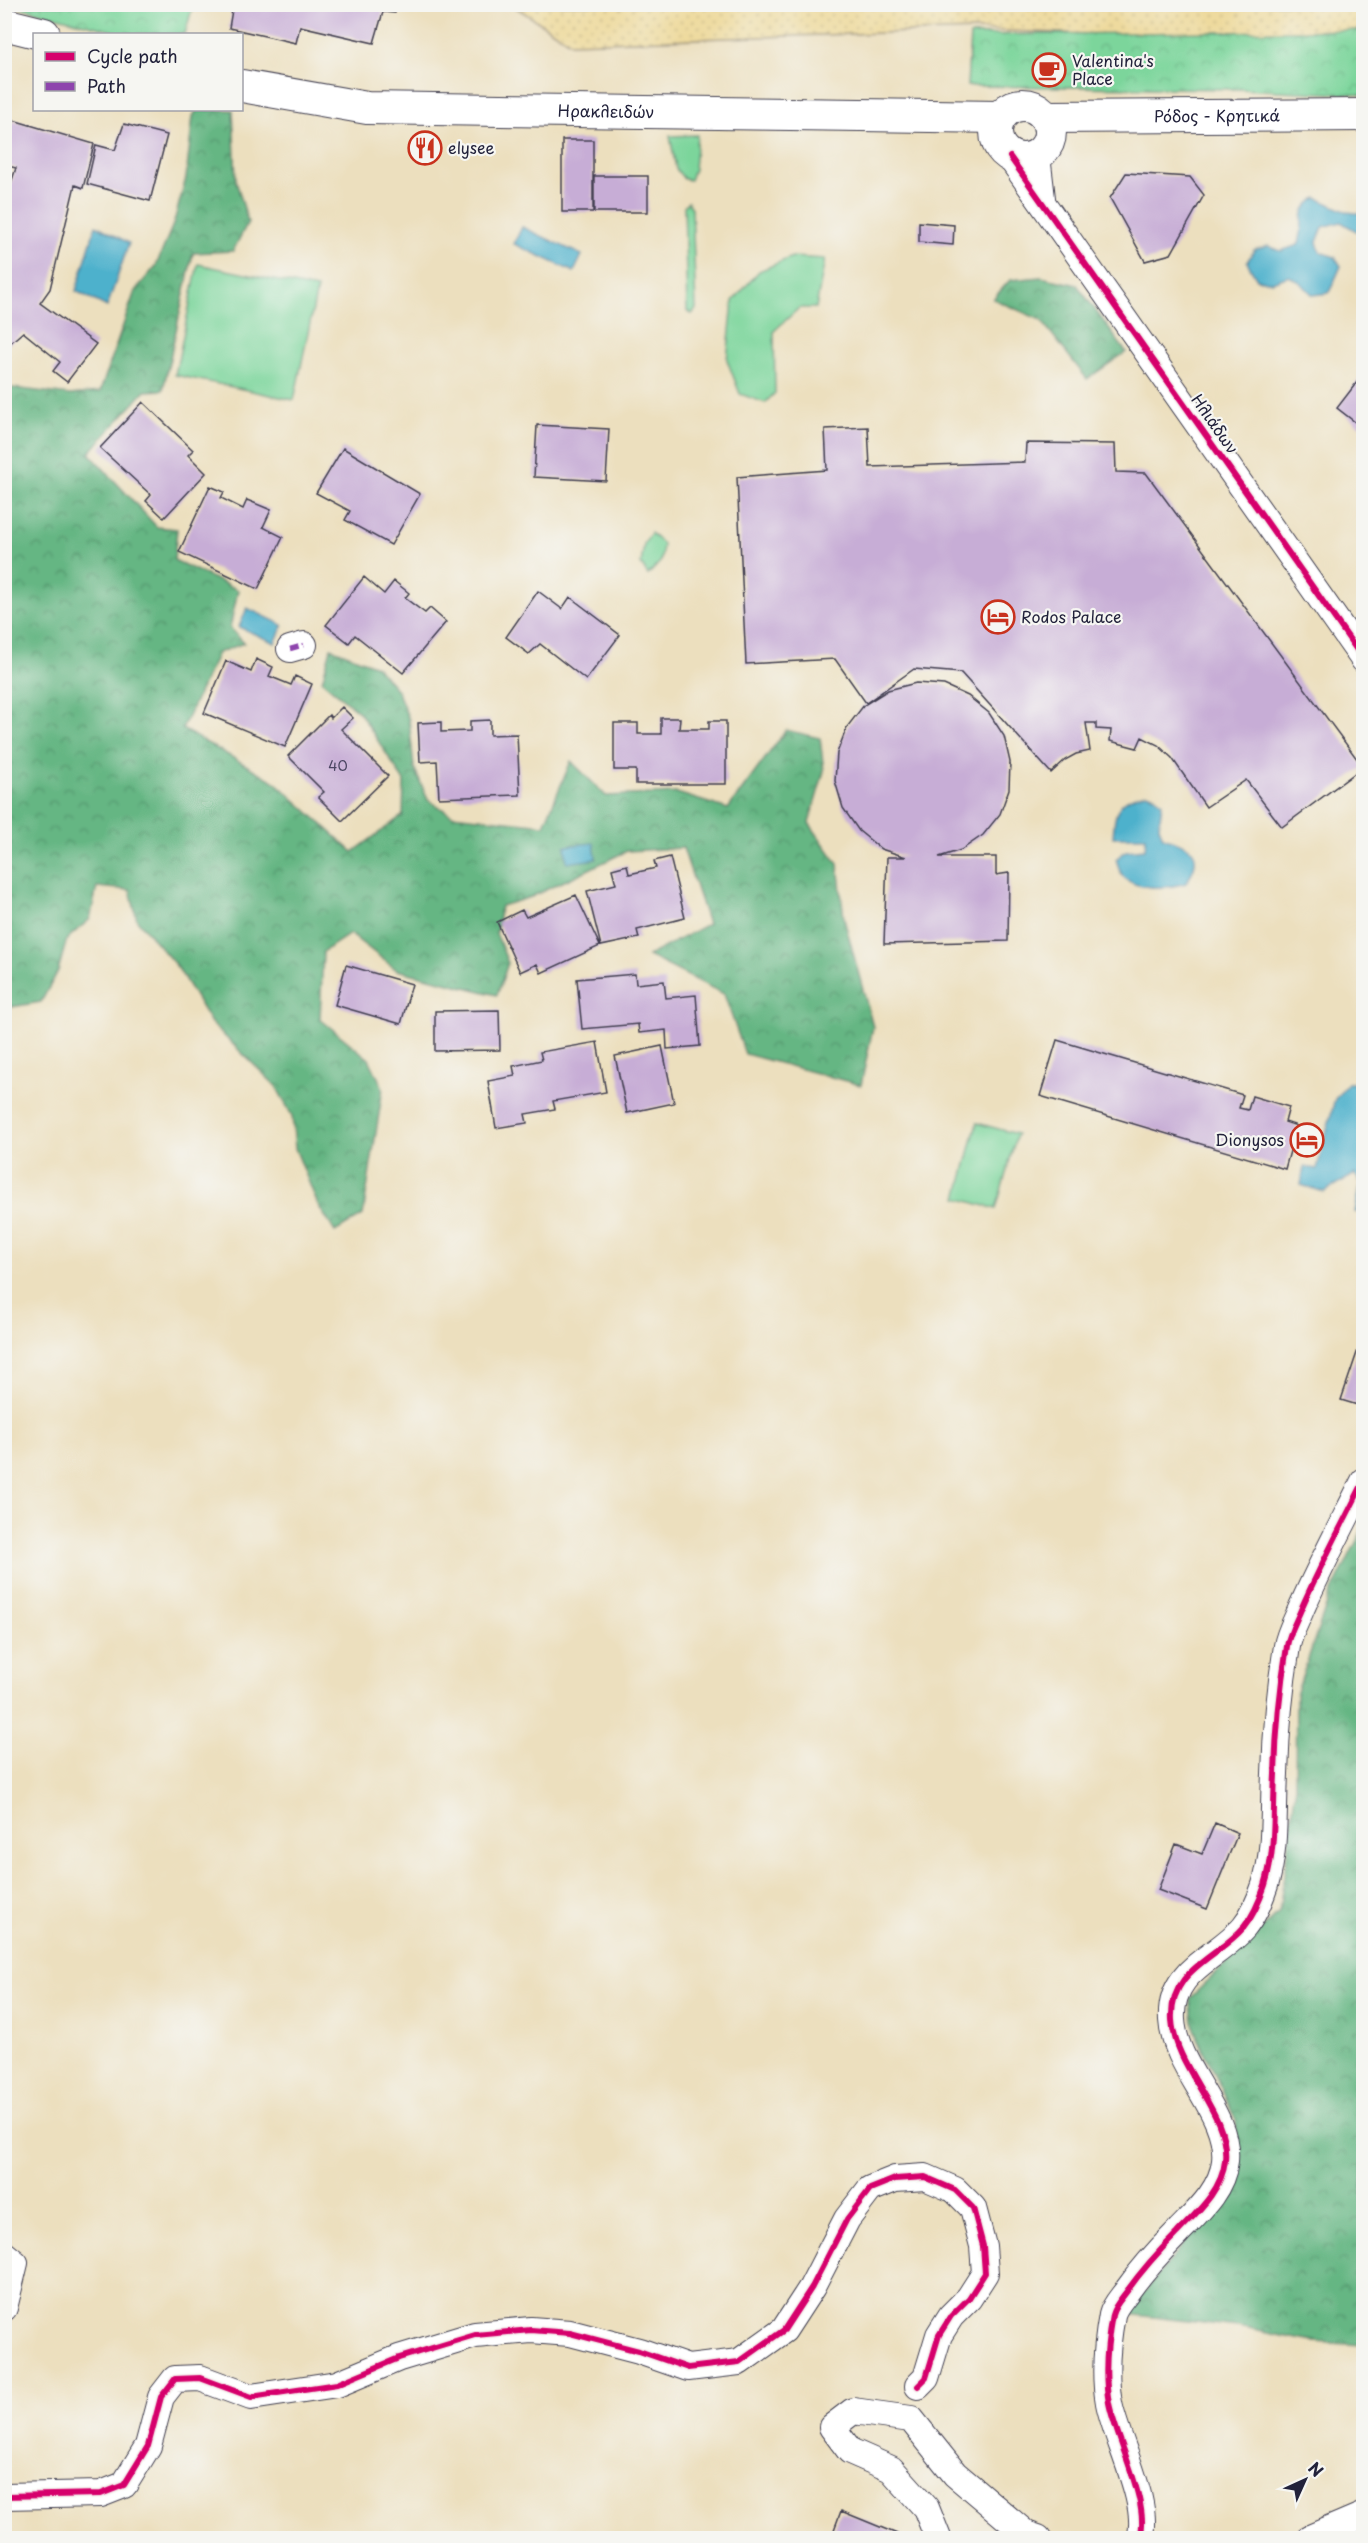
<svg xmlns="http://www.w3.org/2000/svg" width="1368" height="2543" font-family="'Playpen Sans',sans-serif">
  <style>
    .green { fill: #7cd59b; stroke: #4f7c6b; stroke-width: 1.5 }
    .forest { fill: url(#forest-crowns); stroke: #446c5f; stroke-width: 1.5 }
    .sand { fill: url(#sand-dots); stroke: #887e6c; stroke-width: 1.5 }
    .park { fill: url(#park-crowns); stroke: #4f7c6b; stroke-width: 1.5 }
    .water { fill: #4db1cc; stroke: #386a84; stroke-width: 1.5 }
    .building { fill: #c7add6 }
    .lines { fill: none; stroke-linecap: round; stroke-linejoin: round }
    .minor-casing { stroke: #403e4f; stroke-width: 28 }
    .major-casing { stroke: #403e4f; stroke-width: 34 }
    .minor { stroke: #fff; stroke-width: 26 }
    .major { stroke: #fff; stroke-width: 32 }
    .quiet { stroke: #8e44ad; stroke-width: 4.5; stroke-dasharray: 9 4.5; stroke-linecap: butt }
    .cycleway-casing { stroke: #f6f6f2; stroke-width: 10 }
    .cycleway { stroke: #d6006c; stroke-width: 6 }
    .labels { text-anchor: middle; stroke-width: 4.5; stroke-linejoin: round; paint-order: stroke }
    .number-label { font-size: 14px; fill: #4b4562 }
    .poi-label { font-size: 16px; fill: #22223b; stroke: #f6f6f2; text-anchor: start }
    .street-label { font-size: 16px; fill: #22223b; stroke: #f6f6f2 }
  </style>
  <defs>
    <pattern id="forest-crowns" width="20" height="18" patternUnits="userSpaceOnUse" patternTransform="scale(1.5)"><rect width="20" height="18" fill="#65b683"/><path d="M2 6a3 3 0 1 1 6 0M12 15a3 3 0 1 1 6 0" fill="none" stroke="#53946c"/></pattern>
    <pattern id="sand-dots" width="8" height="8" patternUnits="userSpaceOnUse" patternTransform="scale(1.5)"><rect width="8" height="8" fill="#eeda9e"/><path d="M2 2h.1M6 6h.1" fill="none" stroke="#ccbb89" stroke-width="1.8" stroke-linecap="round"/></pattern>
    <pattern id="park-crowns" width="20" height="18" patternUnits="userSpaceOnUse" patternTransform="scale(1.5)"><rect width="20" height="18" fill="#7cd59b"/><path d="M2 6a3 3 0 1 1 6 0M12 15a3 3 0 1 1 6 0" fill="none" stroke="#6bb786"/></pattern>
  </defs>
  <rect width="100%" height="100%" fill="#f6f6f2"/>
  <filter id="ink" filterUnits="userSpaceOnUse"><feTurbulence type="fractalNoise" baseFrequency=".0167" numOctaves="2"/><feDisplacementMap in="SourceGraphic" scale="12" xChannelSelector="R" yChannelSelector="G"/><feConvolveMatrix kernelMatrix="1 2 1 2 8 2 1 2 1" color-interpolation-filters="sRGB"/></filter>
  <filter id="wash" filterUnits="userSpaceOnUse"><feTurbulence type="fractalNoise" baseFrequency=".008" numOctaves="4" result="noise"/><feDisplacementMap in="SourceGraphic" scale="24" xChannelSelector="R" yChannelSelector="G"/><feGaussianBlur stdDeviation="1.35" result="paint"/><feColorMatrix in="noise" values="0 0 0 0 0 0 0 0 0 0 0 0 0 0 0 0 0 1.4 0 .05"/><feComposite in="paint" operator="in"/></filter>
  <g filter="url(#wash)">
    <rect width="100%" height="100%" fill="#ecdfbe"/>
    <path class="green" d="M697,135L694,169L690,180L684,179L676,169L670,136Z
      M688,202L692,208L696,309L692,314L687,311L684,206Z
      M792,257L825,259L816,308H799L774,331L775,393L765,403L740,394L727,360L733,301L759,271Z
      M198,264L317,289L294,400L175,375Z
      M651,533L663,544L661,561L648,575L641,564L644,544Z
      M977,1123L1017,1134L996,1209L957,1198Z"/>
    <path class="forest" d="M197,110H233L236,181L248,222L233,251L193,253L163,390L145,391L89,453L157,527L177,529L174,560L238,590L230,628L244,643L218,653L182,729L274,781L353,852L403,815L404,781L360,713L322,681L331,648L376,666L397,690L409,720L414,767L428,800L452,815L544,825L571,761L606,796L677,793L728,809L786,730L820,738L824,771L809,823L838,864L844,919L873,1027L861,1085L745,1054L724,994L648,956L708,924L683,848L627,851L531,897L501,906L496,933L508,963L497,995L397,970L350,934L323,952L320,1019L369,1059L383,1088L363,1215L335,1232L318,1205L295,1148L292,1116L276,1086L211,1023L178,968L137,920L130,890L97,887L90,919L67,939L58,971L41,1002L5,1008V387L70,395L100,392L135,291L156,266L174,222L186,178L193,116Z
      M1041,277L1077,285L1126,352L1087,379L1041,320L993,299L1010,280Z
      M1363,1528V2345L1313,2342L1238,2327L1126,2314L1238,2178L1236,2121L1194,2029L1190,1998L1279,1912L1295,1793L1296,1695L1329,1597Z"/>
    <path class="sand" d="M1363,4L1364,38L1289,41L976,30L571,43L512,5Z"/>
    <path class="park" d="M11,5H193L185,34H124Z
      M1363,30V95L1239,89L967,86L970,35Z"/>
    <path class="water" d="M1317,198L1347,212L1363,214V235L1341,222L1323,227L1317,242L1320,252L1335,257L1341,266L1329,293L1313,295L1300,282L1289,276L1272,282L1257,279L1247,262L1254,250L1268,246L1281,251L1298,245C1307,224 1293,212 1317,198Z
      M96,225L129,243L107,307L76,291Z
      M522,227L582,255L574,272L514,244Z
      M247,608L283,625L275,643L239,627Z
      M1147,793L1155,796L1162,803L1159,827L1163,837C1190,846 1207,851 1186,883C1169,888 1131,892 1121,873C1118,869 1118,863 1116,859L1126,851L1145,849L1146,837H1113C1115,810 1117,799 1147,793Z
      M594,843L596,859L567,863L565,846Z
      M1363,1081V1214L1355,1212L1361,1183L1355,1174L1324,1192L1301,1185L1304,1167L1317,1169L1335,1099L1348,1083H1361Z"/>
    <g id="blocks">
      <path class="building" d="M233,4H397L395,13L383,12L374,43L300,26L296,43L229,28Z
        M13,120L94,144L83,188L75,185L50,289L40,303L96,344L67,382L53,371L60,362L23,332L8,345L4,344V204L16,168L4,165V147Z
        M124,124L167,135L150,201L87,184L96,145L115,150Z
        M562,140H593V212H562Z
        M1126,173L1190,177L1204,195L1171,254L1145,261L1110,198Z
        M594,176H648V212H594Z
        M919,222L954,225L953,245L919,242Z
        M1364,373V429L1337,408Z
        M143,402L193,450L188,455L206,473L164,518L146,501L151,495L100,448Z
        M537,425L609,429L606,481L534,477Z
        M868,427L870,467L1025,462L1026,443L1115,444L1116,472L1146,473L1363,767L1282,827L1246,780L1206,807L1172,758L1158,745L1142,737L1137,748L1110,741L1111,730L1096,729V723H1086L1090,751L1076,754L1065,760L1051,773L961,673L914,669L866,703L835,659L746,664L737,477L827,470L825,429Z
        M343,448L420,494L391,545L345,520L350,511L316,493Z
        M210,486L224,492L221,498L243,509L247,500L271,510L263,527L283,537L258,589L179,552Z
        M364,577L384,594L394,581L409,593L405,598L425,613L430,608L446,622L403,673L355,635L349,643L326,625Z
        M538,591L562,609L570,597L620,635L586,680L540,644L529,654L506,637Z
        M256,659L273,667L269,676L291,685L295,676L312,684L285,747L204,713L226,661L251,672Z
        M916,683L944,685L968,696L989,713L1004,736L1010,762L1009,789L1000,814L983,835L961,850L939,857H996V875L1009,873L1008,941L884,944L887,857H906L881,849L859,831L843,808L835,781L837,753L847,727L864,705L888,690Z
        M342,707L353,718L341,729L388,776L342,821L318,797L324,792L288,756L329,715L331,718Z
        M661,718H680L679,729H709V721H726V784H636V770H614V723H638V734H661Z
        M490,720V735L517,734L520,795L439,798L437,761L420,762L418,723L441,722V732L470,731V721Z
        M670,857L685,918L637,930L639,938L601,946L587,891L616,884L612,869L627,865L629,874L656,868L654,861Z
        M576,895L600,946L541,973L537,964L520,972L497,922L522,910L526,917Z
        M346,965L412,984L401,1024L335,1005Z
        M635,974L636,984L664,981L666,998L696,995L700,1046L667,1049L666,1030L639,1033L638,1024L582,1029L577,979Z
        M499,1010L500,1050L435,1051V1011Z
        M1057,1040L1243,1095L1239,1108L1248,1110L1252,1096L1289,1107L1285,1122L1297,1126L1285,1169L1040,1096Z
        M597,1042L606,1092L553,1101L555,1109L525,1114L527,1123L496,1128L488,1081L515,1076L513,1066L542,1060L540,1052Z
        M662,1046L674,1103L627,1113L615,1056Z
        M1363,1335H1364V1407L1341,1400Z
        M1215,1823L1238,1833L1207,1909L1158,1890L1176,1844L1202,1854Z
        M841,2511L907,2538H831Z"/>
    </g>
  </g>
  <g filter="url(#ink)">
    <use href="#blocks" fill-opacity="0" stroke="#403e4f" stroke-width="1.5"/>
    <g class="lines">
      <g class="minor-casing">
        <path id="minor" d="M1037,156L1042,198
          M1010,157L1364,660
          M290,649L304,645
          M4,2254L15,2263L4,2308
          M4,2496L101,2494L124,2485L148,2446L161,2397L175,2379L200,2378L251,2397L337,2384L399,2358L475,2335L531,2330L570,2333L639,2351L688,2368L739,2362L784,2330L812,2287L847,2219L870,2189L895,2179L925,2177L955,2190L973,2208L983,2246L985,2273L969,2298L951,2316L939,2335L926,2378L918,2386
          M938,2538L926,2508L891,2469L850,2451L832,2427L853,2411L911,2419L955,2474L1026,2534L1038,2538
          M1140,2538C1151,2504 1116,2440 1109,2403C1104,2376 1107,2342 1112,2315C1114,2306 1122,2298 1127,2291C1142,2270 1159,2251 1177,2233C1196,2213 1222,2191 1225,2161C1230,2112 1175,2070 1172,2020C1169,1969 1217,1959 1244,1927C1254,1915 1260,1900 1265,1885C1276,1850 1273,1810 1275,1774C1276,1731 1280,1688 1287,1646C1289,1633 1297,1620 1302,1607C1321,1564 1343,1523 1364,1481
          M1310,2538L1364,2515"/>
      </g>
      <g class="major-casing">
        <g id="major">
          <path d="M4,24L44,34"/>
          <path id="s1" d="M242,86L367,108L1000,117"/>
          <circle cx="1023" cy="132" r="27"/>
          <path id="s2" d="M1046,117L1364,115"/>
        </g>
      </g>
      <use href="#minor" class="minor"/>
      <use href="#major" class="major"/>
      <path class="quiet" d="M290,649L304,645"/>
      <g class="cycleway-casing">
        <path id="cycleway" d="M1010,157L1364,660
          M4,2496L101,2494L124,2485L148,2446L161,2397L175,2379L200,2378L251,2397L337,2384L399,2358L475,2335L531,2330L570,2333L639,2351L688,2368L739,2362L784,2330L812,2287L847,2219L870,2189L895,2179L925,2177L955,2190L973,2208L983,2246L985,2273L969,2298L951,2316L939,2335L926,2378L918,2386
          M1140,2538C1151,2504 1116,2440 1109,2403C1104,2376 1107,2342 1112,2315C1114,2306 1122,2298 1127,2291C1142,2270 1159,2251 1177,2233C1196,2213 1222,2191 1225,2161C1230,2112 1175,2070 1172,2020C1169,1969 1217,1959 1244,1927C1254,1915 1260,1900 1265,1885C1276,1850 1273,1810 1275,1774C1276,1731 1280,1688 1287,1646C1289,1633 1297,1620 1302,1607C1321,1564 1343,1523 1364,1481"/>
      </g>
      <use href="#cycleway" class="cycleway"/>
    </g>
  </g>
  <defs>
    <g id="cafe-ring" transform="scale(1.725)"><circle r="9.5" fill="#f6f6f2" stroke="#c8321e" stroke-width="1.5"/><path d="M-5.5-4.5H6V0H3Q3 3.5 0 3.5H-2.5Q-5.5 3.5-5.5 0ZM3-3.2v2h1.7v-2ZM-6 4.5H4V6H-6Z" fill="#c8321e"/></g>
    <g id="restaurant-ring" transform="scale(1.725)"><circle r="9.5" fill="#f6f6f2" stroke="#c8321e" stroke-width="1.5"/><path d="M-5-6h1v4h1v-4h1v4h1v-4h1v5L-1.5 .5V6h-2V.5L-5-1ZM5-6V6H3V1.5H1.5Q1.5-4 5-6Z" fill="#c8321e"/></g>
    <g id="hotel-ring" transform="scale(1.725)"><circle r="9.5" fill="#f6f6f2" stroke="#c8321e" stroke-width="1.5"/><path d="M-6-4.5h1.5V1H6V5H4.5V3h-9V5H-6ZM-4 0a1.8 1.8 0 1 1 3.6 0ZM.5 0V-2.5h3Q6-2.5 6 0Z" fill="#c8321e"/></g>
  </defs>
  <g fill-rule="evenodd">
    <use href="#cafe-ring" x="1049" y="70"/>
    <use href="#restaurant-ring" x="425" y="148"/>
    <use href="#hotel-ring" x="998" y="617"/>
    <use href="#hotel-ring" x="1307" y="1140"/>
  </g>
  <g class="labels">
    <g class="number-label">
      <text x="338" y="771">40</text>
    </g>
    <g class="poi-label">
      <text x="1072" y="67">Valentina's<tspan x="1072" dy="18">Place</tspan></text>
      <text x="448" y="154">elysee</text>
      <text x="1021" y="623">Rodos Palace</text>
      <text x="1284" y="1146" text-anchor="end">Dionysos</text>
    </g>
    <g class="street-label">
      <text dy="6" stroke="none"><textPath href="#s1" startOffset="366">Ηρακλειδών</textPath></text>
      <text dy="6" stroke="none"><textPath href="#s2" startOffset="171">Ρόδος - Κρητικά</textPath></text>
      <text transform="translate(1215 424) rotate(55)" y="6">Ηλιάδων</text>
    </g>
  </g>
  <rect width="1368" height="2543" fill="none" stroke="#f6f6f2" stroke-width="24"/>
  <rect x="33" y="33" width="210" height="78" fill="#f6f6f2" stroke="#a1a1a9" stroke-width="1.5"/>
  <rect x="45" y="52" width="30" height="9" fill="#d6006c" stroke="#a1a1a9" stroke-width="1.5"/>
  <text x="87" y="63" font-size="18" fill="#22223b">Cycle path</text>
  <rect x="45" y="82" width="30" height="9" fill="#8e44ad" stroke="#a1a1a9" stroke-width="1.5"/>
  <text x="87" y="93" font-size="18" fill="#22223b">Path</text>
  <g transform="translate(1305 2480) rotate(45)" stroke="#f6f6f2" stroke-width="4.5" paint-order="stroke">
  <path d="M0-4.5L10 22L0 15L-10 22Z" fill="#22223b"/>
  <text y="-9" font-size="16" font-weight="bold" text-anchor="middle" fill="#22223b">N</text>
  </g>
</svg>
